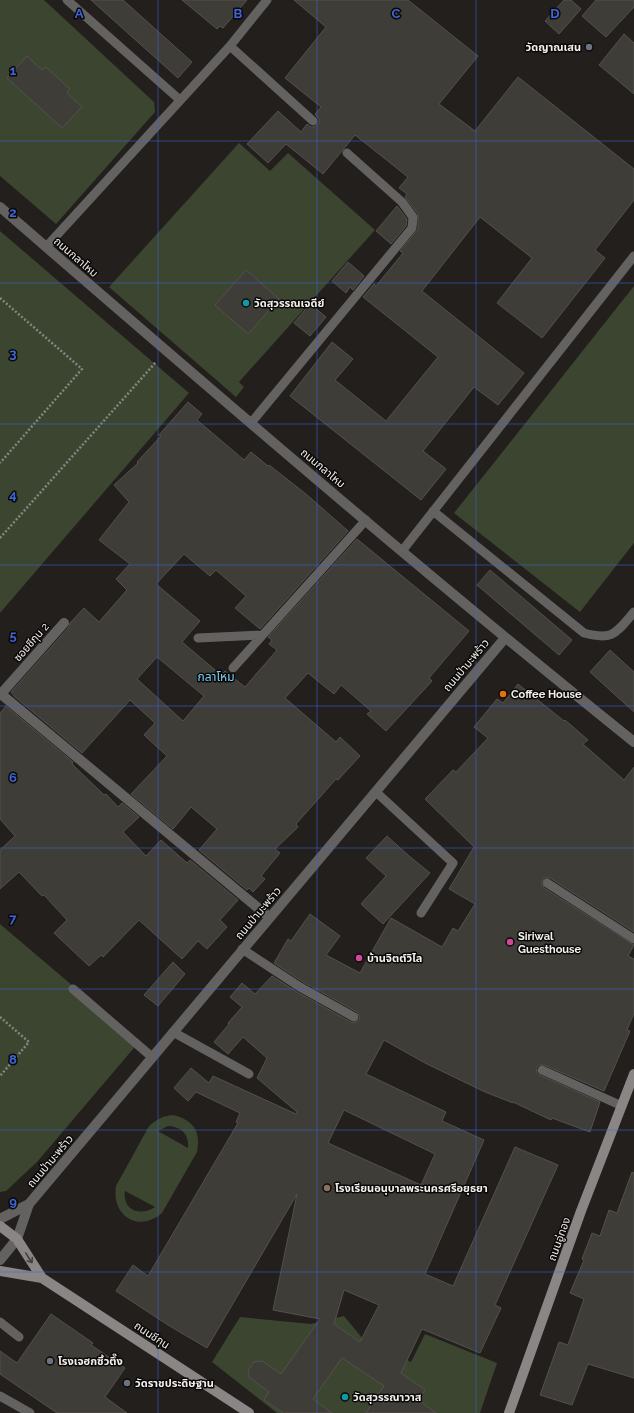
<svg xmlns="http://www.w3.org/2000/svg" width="634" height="1413" font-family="Raleway,'Noto Sans Thai',sans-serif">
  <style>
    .green { fill: #3b4530; fill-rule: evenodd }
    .building { fill: #3f3d38; stroke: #54514d; fill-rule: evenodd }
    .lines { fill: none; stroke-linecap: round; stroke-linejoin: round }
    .path { stroke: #888583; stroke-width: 2.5; stroke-dasharray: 2 2; stroke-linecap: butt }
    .service { stroke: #646161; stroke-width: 9 }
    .minor { stroke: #646161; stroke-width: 10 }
    .tertiary { stroke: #646161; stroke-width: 10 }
    .secondary { stroke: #8a8686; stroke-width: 10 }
    .oneway { stroke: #444141 }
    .grid { fill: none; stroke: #3d66db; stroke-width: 1; stroke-opacity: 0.55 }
    .worship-dot { fill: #6b7280; stroke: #0b0908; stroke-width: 1.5 }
    .culture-dot { fill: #0f9aa8; stroke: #0b0908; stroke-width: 1.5 }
    .food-dot { fill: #e8710a; stroke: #0b0908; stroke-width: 1.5 }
    .hotel-dot { fill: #d1479c; stroke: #0b0908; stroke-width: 1.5 }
    .education-dot { fill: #8d6e63; stroke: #0b0908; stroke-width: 1.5 }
    .labels { text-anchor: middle; stroke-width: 3; stroke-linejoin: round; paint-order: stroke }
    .poi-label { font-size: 11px; font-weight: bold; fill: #f2efed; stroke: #0b0908; text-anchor: start }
    .street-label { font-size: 11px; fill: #f2efed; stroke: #0b0908 }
    .neighbourhood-label { font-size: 12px; fill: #7bcff8; stroke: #0b0908 }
    .grid-label { font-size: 13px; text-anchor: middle; font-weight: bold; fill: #3d66db; stroke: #0b0908; stroke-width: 3; stroke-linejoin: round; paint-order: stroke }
  </style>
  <rect width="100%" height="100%" fill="#231f1d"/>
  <path class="green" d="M0,0H44L154,102L155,112L56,224L0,176Z
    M239,143L270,171L288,153L375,230L239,382L244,387L236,397L109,287Z
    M0,231L189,393L0,613Z
    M634,286V543L580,612L454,513Z
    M0,924L139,1042L37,1162L6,1191L0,1192Z
    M173,1115C194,1120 201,1132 197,1152L162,1213C139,1233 111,1216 116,1186L149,1126C157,1119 163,1116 173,1115ZM168,1126C182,1127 189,1134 188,1148L158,1131ZM125,1191L155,1207C140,1217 122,1210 125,1191Z
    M344,1316L363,1339L411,1362L425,1334L497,1363L480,1413H277L212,1362L240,1317L311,1324Z"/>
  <path class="building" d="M91,0H123L192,62L178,78Z
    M182,0H247L223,28L220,26L217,29Z
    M294,0H408L478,56L439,104L475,131L518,77L634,169V200L595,250L605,258L542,338L497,303L532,258L480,217L422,291L524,373L498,405L474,387L423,451L446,469L421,500L290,396L332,342L353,359L335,380L386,421L438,357L363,297L374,284L376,286L403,253L400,251L418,229V214L405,197L407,194L399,188L408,177L355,135L323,174L286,144L268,163L247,144L278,111L301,132L307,124L311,127H314L319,123V119L315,114L321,107L285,78L326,27Z
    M564,0H571L581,9L559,34L545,21Z
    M596,0H634V7L606,37L582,16Z
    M624,34L634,43V94L599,65Z
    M27,56L42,70L46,67L70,89L67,93L82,107L62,128L7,78Z
    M397,206L407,219L406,226L391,244L376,231Z
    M348,262L364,276L353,290L350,287L346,293L332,281Z
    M246,270L279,299L248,334L215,305Z
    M310,304L326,317L310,336L294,323Z
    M188,402L202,414L197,420L244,460L251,452L268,466L269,465L306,494L348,531L260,629L235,608L246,596L216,570L210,576L184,554L156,584L200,621L182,642L221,675L225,671L245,687L277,650L269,644L272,640L268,637L357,539L469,631L429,678L432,681L386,731L367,714L371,711L341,685L334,694L308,673L285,698L336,742L340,737L360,756L338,780L336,779L296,824L298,827L275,849L280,853L261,876L265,879L253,892L249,888L247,890L199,850L217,829L191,807L173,829L131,794L167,756L144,735L155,723L130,700L82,753L15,697L11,692L69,627L70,623L84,608L99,622L127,590L116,579L130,564L99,540L129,502L114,485L138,463L137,462L161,436L159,435ZM157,657L204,696L183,721L137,679Z
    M490,570L572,640L559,655L477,585Z
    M610,650L634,672V712L590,672Z
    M518,684L564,721L565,720L588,740L583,744L624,780L634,767V932L550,878H544L541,883L544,888L634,945L628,956L634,959V1013L627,1030L630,1031L604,1091L544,1065H539L536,1068L537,1073L540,1075L600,1102L590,1132L552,1118L551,1120L513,1102V1103L485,1092L425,1063L384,1040L366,1074L446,1112L442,1121L484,1140L425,1274L453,1286L515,1147L558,1165L495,1305L501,1308L480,1353L422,1329L401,1373L425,1390L418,1400L436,1413H366L384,1386L342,1358L313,1399L332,1413H283L264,1400L269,1392L250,1378L248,1370L254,1362L262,1361L281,1374L320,1319L273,1310L297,1194L207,1348L168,1325L116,1291L133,1265L148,1276L238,1123L236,1122L240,1113L196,1092L188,1101L174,1088L191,1068L209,1083L213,1076L296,1114L297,1112L257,1078L267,1058L243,1037L228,1054L214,1042L229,1024L228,1023L242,1007L230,997L242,983L255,994L272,976L297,992L351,1022L354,1023L359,1020L360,1017L357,1012L303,982L274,963L288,939L291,941L310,914L340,936L326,955L360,973L391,918L442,947L453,928L458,931L475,904L449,889L474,847L425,799L453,770L456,772L488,738L474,727L497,699L503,703ZM344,1110L435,1154L421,1185L328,1143ZM344,1290L379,1305L360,1342L334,1324Z
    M6,706L73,762L72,764L104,795L106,794L118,807L122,803L139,817L123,832L146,856L161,840L187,863L190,860L238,900L220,920L227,927L207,949L198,941L182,959L139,920L103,957L101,955L89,966L54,933L67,920L44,895L42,896L19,872L0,889V850L15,836L0,819V713Z
    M387,836L408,855L430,873L383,924L361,904L386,876L366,858Z
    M173,962L185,974L158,1006L144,995Z
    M632,1172L634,1173V1378L588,1364L572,1405L540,1395L559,1342L568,1345L584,1299L570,1293L584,1260L582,1259L592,1233L600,1236L609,1210L617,1213Z
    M51,1314L93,1343L91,1345L125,1368L105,1397L127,1413H57L0,1374V1351L17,1363Z"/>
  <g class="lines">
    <path class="path" d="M0,298L82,369L0,463
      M0,538L156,362
      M0,1017L29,1042L0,1076"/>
    <path class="service" d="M67,0L180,100
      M230,46L313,121
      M46,247L230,46L267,0
      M251,423L412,228L413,217L402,202L347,153
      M433,511L584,633C613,641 616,633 634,612
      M402,551L634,256
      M198,638L262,635
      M233,668L366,520
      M376,792L453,863L421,913
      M547,883L634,939
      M242,949L300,987L354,1017
      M73,989L152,1057
      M173,1032L249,1074
      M542,1070L622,1106
      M0,1322L19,1337
      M0,1396L30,1413"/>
    <path class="minor" d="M0,207C209,388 418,569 634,742
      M1,694L269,917
      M0,695L64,623
      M0,1219L29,1204
      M17,1239L29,1204L505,638"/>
    <path class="tertiary" d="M0,1260L17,1239"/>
    <path class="secondary" d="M0,1226L17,1239L42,1278
      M0,1271L42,1278L249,1413
      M509,1413L581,1211L634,1074"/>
  </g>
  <defs><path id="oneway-shaft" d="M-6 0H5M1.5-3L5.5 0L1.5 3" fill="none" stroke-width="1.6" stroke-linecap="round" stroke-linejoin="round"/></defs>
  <use class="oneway" href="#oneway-shaft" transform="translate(29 1258) rotate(57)"/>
  <path class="grid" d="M158,0V1413M317,0V1413M476,0V1413M0,141H634M0,283H634M0,424H634M0,565H634M0,706H634M0,848H634M0,989H634M0,1130H634M0,1272H634"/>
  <g class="worship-dot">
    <circle cx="589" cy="47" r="4"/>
    <circle cx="50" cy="1361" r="4"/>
    <circle cx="127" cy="1383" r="4"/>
  </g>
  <g class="culture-dot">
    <circle cx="246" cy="303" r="4"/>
    <circle cx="345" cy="1397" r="4"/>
  </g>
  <circle class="food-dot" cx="503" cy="694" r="4"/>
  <g class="hotel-dot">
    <circle cx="510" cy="942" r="4"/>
    <circle cx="359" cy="958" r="4"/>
  </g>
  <circle class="education-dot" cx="327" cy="1188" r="4"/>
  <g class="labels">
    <g class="poi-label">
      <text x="581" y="51" text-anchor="end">วัดญาณเสน</text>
      <text x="254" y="307">วัดสุวรรณเจดีย์</text>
      <text x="511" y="698">Coffee House</text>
      <text x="518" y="940">Siriwal<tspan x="518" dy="13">Guesthouse</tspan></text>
      <text x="367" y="962">บ้านจิตต์วิไล</text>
      <text x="335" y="1192">โรงเรียนอนุบาลพระนครศรีอยุธยา</text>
      <text x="58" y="1365">โรงเจฮกซิ้วตึ๊ง</text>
      <text x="135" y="1387">วัดราชประดิษฐาน</text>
      <text x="353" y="1401">วัดสุวรรณาวาส</text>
    </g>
    <g class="street-label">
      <text transform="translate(76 257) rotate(41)" y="4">ถนนกลาโหม</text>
      <text transform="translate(323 468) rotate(40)" y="4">ถนนกลาโหม</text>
      <text transform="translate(31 642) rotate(-49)" y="4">ซอยชีกุน 2</text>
      <text transform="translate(466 665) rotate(-50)" y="4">ถนนป่ามะพร้าว</text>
      <text transform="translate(258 913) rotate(-50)" y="4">ถนนป่ามะพร้าว</text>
      <text transform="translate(50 1161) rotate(-50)" y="4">ถนนป่ามะพร้าว</text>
      <text transform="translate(559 1239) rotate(-70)" y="4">ถนนอู่ทอง</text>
      <text transform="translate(152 1335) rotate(33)" y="4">ถนนชีกุน</text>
    </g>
    <g class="neighbourhood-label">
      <text x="216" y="681">กลาโหม</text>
    </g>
  </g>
  <g class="grid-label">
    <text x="79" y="18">A</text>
    <text x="238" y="18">B</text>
    <text x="396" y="18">C</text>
    <text x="555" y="18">D</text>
    <text x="13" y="75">1</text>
    <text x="13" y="217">2</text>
    <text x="13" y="358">3</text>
    <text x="13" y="499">4</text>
    <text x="13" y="640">5</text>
    <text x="13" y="782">6</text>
    <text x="13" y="923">7</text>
    <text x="13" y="1064">8</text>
    <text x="13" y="1206">9</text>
  </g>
</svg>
